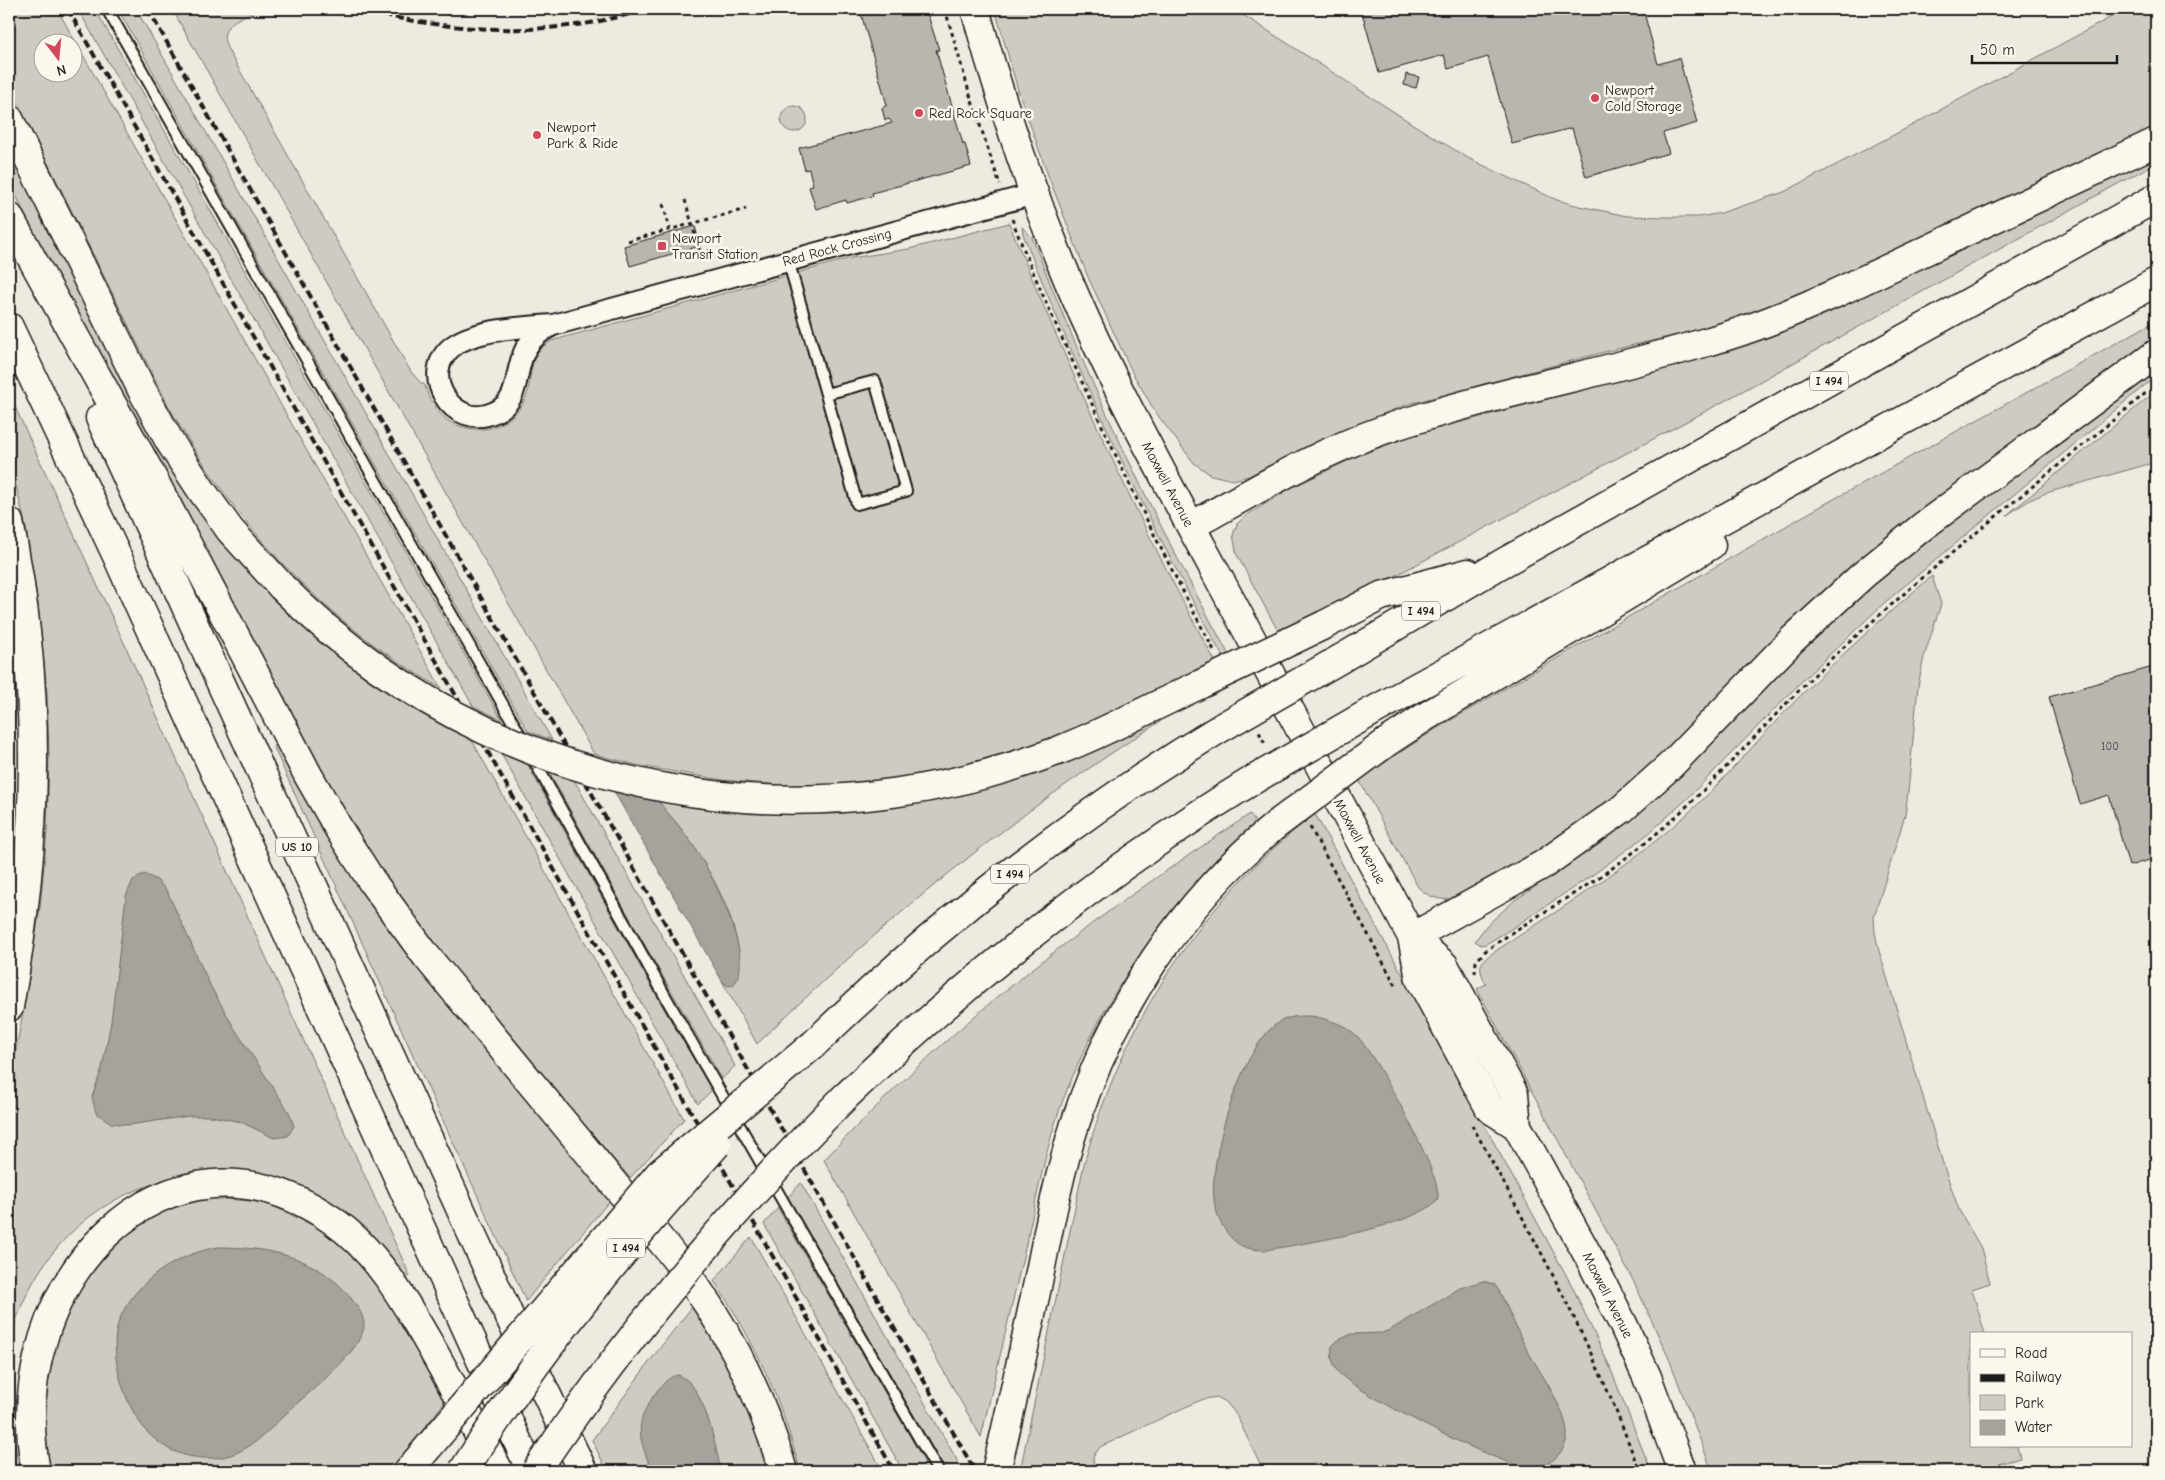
<svg xmlns="http://www.w3.org/2000/svg" width="2165" height="1480" font-family="'Comic Neue',sans-serif">
  <style>
    .green { fill: #ceccc2; stroke: #75746f; fill-rule: evenodd }
    .water { fill: #a6a39d; stroke: #6f6d69 }
    .building { fill: #b9b6af; stroke: #1c1c1c }
    .lines { fill: none; stroke-linecap: round; stroke-linejoin: round }
    .lane-casing { stroke: #1c1c1c; stroke-width: 14 }
    .street-casing { stroke: #1c1c1c; stroke-width: 24 }
    .secondary-casing { stroke: #1c1c1c; stroke-width: 31 }
    .highway-casing { stroke: #1c1c1c; stroke-width: 31 }
    .path { stroke: #1c1c1c; stroke-width: 3; stroke-dasharray: 4 4; stroke-linecap: butt }
    .lane { stroke: #fbf7ec; stroke-width: 10 }
    .street { stroke: #fbf7ec; stroke-width: 20 }
    .secondary { stroke: #fbf7ec; stroke-width: 28 }
    .highway { stroke: #fbf7ec; stroke-width: 28 }
    .rail { stroke: #1c1c1c; stroke-width: 4; stroke-dasharray: 8 4; stroke-linecap: butt }
    .highway-bridge-casing { stroke: #1c1c1c; stroke-width: 31; stroke-linecap: butt }
    .highway-bridge { stroke: #fbf7ec; stroke-width: 28 }
    .poi-dot { fill: #d1495b; stroke: #fbf7ec; stroke-width: 2 }
    .labels { text-anchor: middle; stroke-width: 5; stroke-linejoin: round; paint-order: stroke }
    .number-label { font-size: 11px; fill: #434241 }
    .shield { fill: #fbf7ec; stroke: #5f5e5a; stroke-width: 1 }
    .shield-label { font-size: 12px; font-weight: bold; fill: #1c1c1c }
    .poi-label { font-size: 14px; fill: #1c1c1c; stroke: #fbf7ec; text-anchor: start }
    .street-label { font-size: 14px; fill: #1c1c1c; stroke: #fbf7ec }
  </style>
  <rect width="100%" height="100%" fill="#eeeadf"/>
  <filter id="ink" filterUnits="userSpaceOnUse"><feTurbulence type="fractalNoise" baseFrequency=".02" numOctaves="2"/><feDisplacementMap in="SourceGraphic" scale="10" xChannelSelector="R" yChannelSelector="G"/><feConvolveMatrix kernelMatrix="1 2 1 2 8 2 1 2 1" color-interpolation-filters="sRGB"/></filter>
  <g filter="url(#ink)">
    <path class="green" d="M9,9H57L441,688C323,622 233,522 168,405L9,85ZM42,42H72V72H42Z
      M78,9H95L502,720L473,706Z
      M118,9H136L552,740L528,731L227,204Z
      M172,9H260C242,17 216,24 227,48L411,372L421,383L425,385C428,399 436,411 447,420C458,427 472,430 484,429C505,426 523,411 528,391C531,378 530,365 537,353C540,348 546,345 551,341L851,258L909,249L1009,223C1070,372 1137,520 1215,661L1165,685L1166,688L1049,741L964,768L860,785L791,786L723,780L640,766L594,754Z
      M995,9H1234L1422,130L1468,158L1516,181L1557,200L1579,206L1627,216L1666,217H1699L1721,213L1784,192L1907,128L2126,9H2156V128L1844,276L1775,305L1715,326L1608,351L1405,405L1313,443L1249,476L1233,480L1211,475L1194,463L1156,413L1133,374L1088,277L1049,178L1018,90Z
      M781 119a13 13 0 1 1 26 0a13 13 0 1 1-26 0Z
      M9,148L142,419L193,503L221,540L470,737L684,1119L630,1178L537,1070L435,946L396,891L357,832L323,775L145,445L35,236L9,180Z
      M2148,158L2152,165L1708,410L1389,579L1278,631L1237,555L1233,535L1237,524L1244,517L1291,488L1360,455L1414,435L1610,382Z
      M1022,227L1032,237C1087,381 1155,520 1229,655L1223,657C1148,521 1080,379 1023,234Z
      M2156,321V340L1960,483L1850,569L1780,633L1684,733L1618,794L1542,848L1455,898C1441,902 1428,897 1418,887L1359,780L1367,774L1436,729L1576,647L1807,514Z
      M2156,368V376L1883,604L1805,678L1686,800L1648,834L1594,874L1511,929L1486,944L1481,945L1475,941L1486,926L1515,900L1604,841L1658,796L1798,654L1874,585L1935,536Z
      M2156,391V462L2046,493L2030,500L2007,515Z
      M9,394L125,645L410,1276L404,1279C380,1254 349,1215 319,1199C299,1187 276,1185 253,1181C239,1179 223,1174 208,1173C190,1172 170,1178 153,1184C77,1208 26,1270 9,1346V1086L25,1002L40,908L47,832L49,755L47,692L38,603L26,528L9,456Z
      M1932,576L1941,604L1924,657L1918,686L1908,792L1905,815L1874,917L1875,933L1879,951L1945,1170L1959,1210L1981,1248L1990,1283L1972,1289L1985,1334H1971V1446H2017L2020,1458L1974,1471H1712L1670,1361L1635,1284L1477,989L1486,984C1476,964 1480,962 1497,950C1562,908 1627,868 1685,816C1719,786 1748,751 1779,718C1827,667 1879,621 1932,576Z
      M9,649C15,724 17,800 9,874Z
      M1158,717L1161,721C1015,813 880,924 757,1044L722,981L725,984L739,977C745,916 695,842 655,799L779,812Z
      M279,743L611,1199L526,1301L412,1053L273,746Z
      M499,750L526,762L663,1007L712,1090L698,1104Z
      M548,770L573,778L735,1066L722,1079L643,942Z
      M1250,814L1256,824C1169,900 1105,992 1063,1100C1047,1143 1039,1187 1029,1231C1013,1300 997,1369 981,1437L824,1160C878,1103 935,1049 995,999C1076,932 1163,872 1250,814Z
      M1315,814L1572,1286L1609,1365L1651,1471H1263L1236,1414L1226,1402L1217,1397L1204,1399L1194,1403L1100,1447L1093,1457L1094,1471H1020L1084,1164C1123,1022 1198,904 1315,814Z
      M801,1183L963,1471H946L788,1197Z
      M210,1198L252,1201L271,1205L322,1230L334,1239L362,1267L383,1295L448,1398L390,1471H51L46,1461L35,1344L130,1219Z
      M778,1208L930,1471H903L764,1224Z
      M751,1237L883,1471H800C783,1403 754,1339 714,1281Z
      M695,1303L732,1365L771,1471H607L592,1440L656,1353Z
      M9,1428L22,1471H9Z"/>
    <path class="water" d="M613,790C626,792 643,793 655,799C660,801 664,809 668,813C680,826 691,841 700,856C714,879 757,963 733,985L728,986L722,981Z
      M144,874L157,880L167,891L211,987L235,1029L289,1112L294,1126L288,1136L274,1138L241,1122L211,1116H189L129,1125L111,1123L96,1113L92,1097L102,1068L111,1022L126,896L133,880Z
      M1311,1016C1327,1019 1343,1023 1356,1035C1373,1050 1448,1185 1437,1200C1418,1226 1301,1244 1266,1250C1257,1250 1245,1249 1237,1243C1224,1233 1216,1216 1214,1200C1209,1157 1240,1052 1275,1025C1286,1016 1298,1016 1311,1016Z
      M218,1247C267,1247 318,1256 351,1298C357,1306 365,1316 364,1328C362,1335 358,1342 354,1348C336,1372 310,1391 289,1411C275,1424 262,1439 246,1448C234,1455 220,1459 206,1458C189,1458 170,1452 157,1441C128,1420 106,1355 119,1321C134,1281 178,1254 218,1247Z
      M1483,1281L1494,1284L1498,1289C1508,1307 1515,1326 1524,1344C1536,1367 1569,1412 1567,1436C1566,1453 1547,1469 1530,1468C1500,1466 1362,1396 1340,1374C1333,1367 1330,1356 1332,1346L1337,1341L1351,1334L1382,1333L1390,1330L1460,1288Z
      M678,1375C704,1382 716,1448 721,1471H652C638,1436 633,1424 657,1391C663,1384 668,1377 678,1375Z"/>
    <path class="building" d="M864,9H926L939,50H936L963,144H965L971,166L872,193L873,196L847,203L846,200L816,209L809,187L813,185L809,169L805,170L799,148L892,123L889,119L885,120L882,108L887,105L860,10Z
      M1361,9H1643L1658,64L1679,58L1697,123L1663,133L1669,153L1586,177L1572,128L1512,144L1488,57L1448,69L1444,55L1379,73Z
      M1406,74L1419,77L1416,88L1404,85Z
      M695,226L700,246L630,266L624,246Z
      M2156,666V858L2129,866L2109,795L2080,804L2049,697Z"/>
    <g class="lines">
      <g class="lane-casing">
        <path id="lane" d="M107,9L523,740
          M788,260L857,504L906,491L875,381L826,394
          M532,757L669,1003L938,1471"/>
      </g>
      <g class="street-casing">
        <path id="street" d="M553,325C526,327 479,329 456,344C415,370 452,433 495,412C532,395 501,349 553,325L1034,194"/>
      </g>
      <g class="secondary-casing">
        <path id="secondary" d="M975,9C999,95 1027,180 1061,263C1105,370 1161,471 1216,573C1281,694 1347,816 1412,937L1420,979L1490,1109L1517,1126
          M1412,937L1444,965L1514,1094L1517,1126L1590,1259L1623,1324L1647,1377L1682,1471"/>
      </g>
      <g class="highway-casing">
        <path id="highway" d="M9,119L142,390L170,442L202,491L230,530L282,587
          M9,217L149,471L308,775L340,831L373,883L427,957L667,1248C722,1317 759,1386 783,1471
          M9,327L116,554L531,1471
          M100,418L512,1322L583,1471
          M9,522C43,690 39,840 9,1007
          M1191,526C1253,492 1315,454 1383,430C1490,393 1602,374 1710,341C1753,329 1793,312 1834,294L2156,142
          M1324,625L1381,596L1468,573
          M1342,658L1501,564L2156,198
          M1371,712L2156,282
          M1387,742L1425,717L1711,545
          M721,796C836,808 952,791 1060,750C1108,731 1154,706 1201,684
          M1412,937L1544,864L1622,809L1671,765L1793,639L1863,575L1922,527L2156,354
          M814,1044C937,924 1076,815 1224,726
          M844,1098C969,978 1105,871 1253,780
          M36,1471C0,1286 165,1104 332,1220C377,1251 404,1300 431,1347C454,1388 476,1430 499,1471
          M408,1471L431,1444
          M996,1471C1011,1410 1024,1348 1037,1287C1048,1232 1058,1177 1075,1124C1112,1008 1183,901 1277,824"/>
      </g>
      <path class="path" d="M945,9L970,95L1000,185
        M685,200L701,255
        M663,204L670,229
        M1012,219C1034,278 1061,336 1087,393C1127,481 1169,567 1215,652
        M628,241L746,209
        M1259,732L1266,746
        M1310,827L1396,986
        M1475,973L1476,962L1484,952C1535,915 1591,887 1640,847C1711,791 1767,719 1833,657C1934,564 2042,480 2147,392
        M1472,1125C1535,1240 1595,1347 1639,1471"/>
      <use href="#lane" class="lane"/>
      <use href="#street" class="street"/>
      <use href="#secondary" class="secondary"/>
      <use href="#highway" class="highway"/>
      <path class="rail" d="M68,9L894,1471
        M148,9L975,1471
        M360,9C432,29 516,35 590,23C611,19 632,13 653,9"/>
      <g class="highway-bridge-casing">
        <path id="highway-bridge" d="M282,587C400,706 555,778 721,796
          M1201,684L1324,625
          M1224,726L1342,658
          M1253,780L1371,712
          M1277,824L1387,742
          M431,1444L659,1174L814,1044
          M463,1471C537,1354 624,1247 717,1144
          M536,1471C626,1336 729,1213 844,1098"/>
      </g>
      <use href="#highway-bridge" class="highway-bridge"/>
    </g>
  </g>
  <g class="poi-dot">
    <circle cx="1595" cy="98" r="5"/>
    <circle cx="919" cy="113" r="5"/>
    <circle cx="537" cy="135" r="5"/>
    <rect x="657" y="241" width="10" height="10" rx="2.5"/>
  </g>
  <g class="labels">
    <g class="number-label">
      <text x="2110" y="750">100</text>
    </g>
    <g class="shield">
      <rect x="1810" y="371.5" width="38" height="19" rx="4"/>
      <rect x="1402" y="601.5" width="38" height="19" rx="4"/>
      <rect x="276" y="837.5" width="42" height="19" rx="4"/>
      <rect x="991" y="864.5" width="38" height="19" rx="4"/>
      <rect x="607" y="1238.5" width="38" height="19" rx="4"/>
    </g>
    <g class="shield-label">
      <text x="1829" y="385">I 494</text>
      <text x="1421" y="615">I 494</text>
      <text x="297" y="851">US 10</text>
      <text x="1010" y="878">I 494</text>
      <text x="626" y="1252">I 494</text>
    </g>
    <g class="poi-label">
      <text x="1605" y="95">Newport<tspan x="1605" dy="16">Cold Storage</tspan></text>
      <text x="929" y="118">Red Rock Square</text>
      <text x="547" y="132">Newport<tspan x="547" dy="16">Park &amp; Ride</tspan></text>
      <text x="672" y="243">Newport<tspan x="672" dy="16">Transit Station</tspan></text>
    </g>
    <g class="street-label">
      <text transform="translate(837 247) rotate(-15)" y="5">Red Rock Crossing</text>
      <text transform="translate(1168 484) rotate(62)" y="5">Maxwell Avenue</text>
      <text transform="translate(1360 841) rotate(62)" y="5">Maxwell Avenue</text>
      <text transform="translate(1608 1295) rotate(63)" y="5">Maxwell Avenue</text>
    </g>
  </g>
  <rect width="2165" height="1480" fill="none" stroke="#fbf7ec" stroke-width="30"/>
  <rect x="15" y="15" width="2135" height="1450" fill="none" stroke="#1c1c1c" stroke-width="2" filter="url(#ink)"/>
  <rect x="1970" y="1332" width="162" height="115" fill="#fbf7ec" stroke="#a29f99"/>
  <rect x="1980" y="1349" width="25" height="8" fill="#fbf7ec" stroke="#a29f99"/>
  <text x="2015" y="1358" font-size="15" fill="#1c1c1c">Road</text>
  <rect x="1980" y="1374" width="25" height="8" fill="#1c1c1c" stroke="#a29f99"/>
  <text x="2015" y="1382" font-size="15" fill="#1c1c1c">Railway</text>
  <rect x="1980" y="1395" width="25" height="15" fill="#ceccc2" stroke="#a29f99"/>
  <text x="2015" y="1408" font-size="15" fill="#1c1c1c">Park</text>
  <rect x="1980" y="1420" width="25" height="15" fill="#a6a39d" stroke="#a29f99"/>
  <text x="2015" y="1432" font-size="15" fill="#1c1c1c">Water</text>
  <g transform="translate(58 58) rotate(164)"><circle r="24" fill="#fbf7ec" stroke="#a29f99"/>
  <path d="M0-4L9 19L0 12L-9 19Z" fill="#d1495b"/>
  <text y="-8" font-size="14" font-weight="bold" text-anchor="middle" fill="#1c1c1c">N</text>
  </g>
  <path d="M1972 55v8h145v-8" fill="none" stroke="#1c1c1c" stroke-width="2.5"/>
  <text x="1980" y="55" font-size="15" fill="#1c1c1c" stroke="#fbf7ec" stroke-width="4" paint-order="stroke">50 m</text>
</svg>
